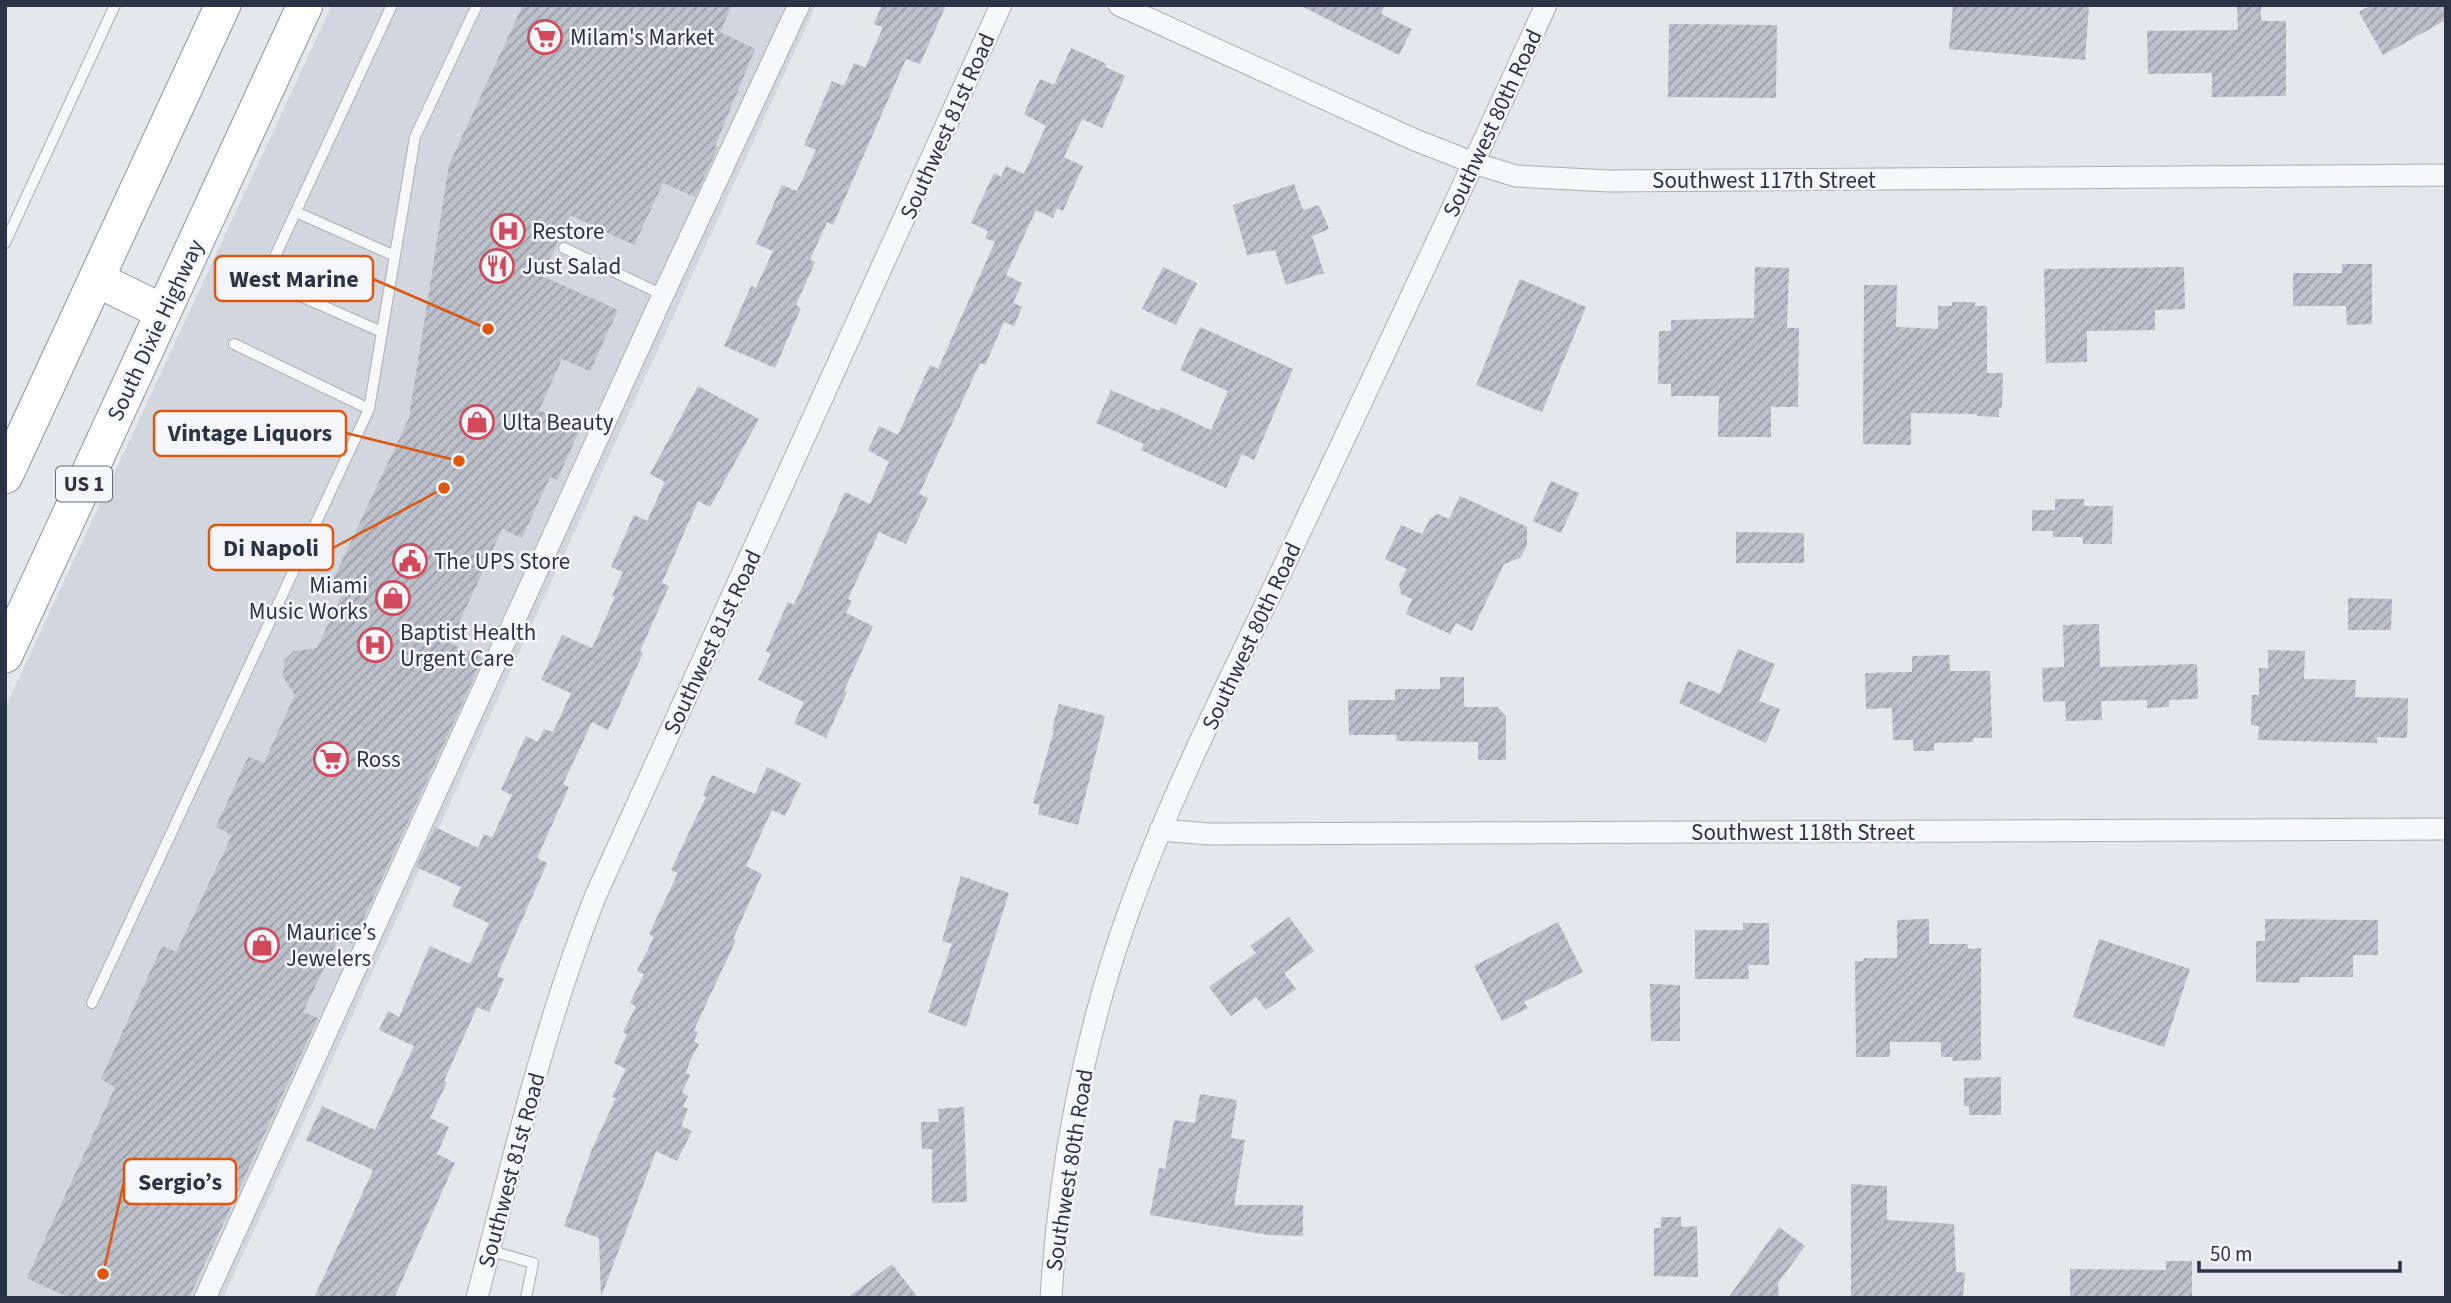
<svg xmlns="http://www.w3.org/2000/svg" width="2451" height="1303" font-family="'Source Sans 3',sans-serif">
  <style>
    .built { fill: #d2d6de }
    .building { fill: url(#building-hatch) }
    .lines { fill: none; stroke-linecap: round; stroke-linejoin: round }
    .service-casing { stroke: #a9aeb7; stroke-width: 12 }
    .minor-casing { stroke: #a9aeb7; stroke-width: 23 }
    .trunk-casing { stroke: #8b94a3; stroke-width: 37 }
    .service { stroke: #f7f8fa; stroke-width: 10 }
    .minor { stroke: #f7f8fa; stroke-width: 21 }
    .trunk { stroke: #fff; stroke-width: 35 }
    .labels { text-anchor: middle; stroke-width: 5; stroke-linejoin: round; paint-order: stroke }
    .shield { fill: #f4f6f9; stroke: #676e7b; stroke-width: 2 }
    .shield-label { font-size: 21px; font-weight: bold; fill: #2b3445 }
    .poi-label { font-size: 23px; fill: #2b3445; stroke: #f4f6f9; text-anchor: start }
    .street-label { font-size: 23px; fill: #2b3445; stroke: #f4f6f9 }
    .leader { fill: none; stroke: #df570f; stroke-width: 2.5 }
    .callout-dot { fill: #df570f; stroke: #f4f6f9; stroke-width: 2.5 }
    .callout { fill: #f4f6f9; stroke: #df570f; stroke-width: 2.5 }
    .callout-label { font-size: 24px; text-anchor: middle; font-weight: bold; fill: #2b3445 }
  </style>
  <defs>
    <pattern id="building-hatch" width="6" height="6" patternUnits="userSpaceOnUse" patternTransform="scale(1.75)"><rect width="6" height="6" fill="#bbc0ca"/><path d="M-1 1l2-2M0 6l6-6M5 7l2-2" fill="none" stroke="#989da6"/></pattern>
  </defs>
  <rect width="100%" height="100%" fill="#e4e7ec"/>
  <path class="built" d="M332,5H816L223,1298H5V708Z"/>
  <path class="building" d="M523,5H732L720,32L755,49L715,146L718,147L695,197L663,183L634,245L570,215L542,276L618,310L590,371L562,359L539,410L580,429L557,480L550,477L522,538L502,529L450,643L483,658L352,944L339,937L303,1012L318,1018L189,1298H69L27,1278L115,1087L101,1079L162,946L176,952L232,835L216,827L248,757L264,763L295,695L283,677L284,661L294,651L317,648L344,590L331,584L409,418L449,165Z
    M882,5H946L920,64L906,59L833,225L827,222L810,260L815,262L796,305L801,308L775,368L724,346L751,286L756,288L773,251L756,244L782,185L797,191L816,150L804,145L832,81L844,86L854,63L865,68L883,27L874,24Z
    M1299,5H1385L1381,14L1412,29L1399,55Z
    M1953,5H2089L2085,60L1949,49Z
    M2237,5H2261V21H2286V96L2212,97V73L2148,74L2147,31L2238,30Z
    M2371,5H2446V20L2383,55L2359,12Z
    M1669,24L1777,25L1776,98L1668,97Z
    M1071,48L1107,64L1105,67L1125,76L1102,128L1082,119L1064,157L1083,166L1063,211L1057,208L1053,218L1036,210L1006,275L1022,283L1013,303L1022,307L1014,326L1004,322L985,365L980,363L919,494L928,498L906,544L879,532L848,599L852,601L846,613L873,626L844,691L847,692L826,738L794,723L804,702L758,680L771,654L766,651L788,602L794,605L845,492L870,504L889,462L868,450L879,426L898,435L930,365L938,369L995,242L985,238L988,231L971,223L994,173L1001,177L1006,166L1024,174L1046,126L1024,114L1040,79L1054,85Z
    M1294,184L1303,210L1319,205L1329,229L1312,236L1324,273L1286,285L1275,250L1247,255L1233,205Z
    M2342,264H2372V324L2347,325L2346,306H2293V273H2342Z
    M1163,267L1197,283L1176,325L1142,309Z
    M1755,267L1789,268L1787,328H1799L1798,407H1771V437H1718L1719,396H1671V384H1658L1659,331H1671V320L1754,318Z
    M2184,267L2185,309L2155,310V330L2087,331V362L2046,363L2044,269Z
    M1520,279L1586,307L1542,412L1476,385Z
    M1864,285H1897L1896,327L1938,329V306H1952V302H1975V306H1987V373H2003L2002,408H1999V417L1977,416V414L1911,413V445L1863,444Z
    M1200,327L1293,369L1254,460L1242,454L1226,488L1141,450L1144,444L1096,423L1111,390L1159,411L1161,407L1211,430L1228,391L1180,370Z
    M698,386L759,419L710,507L698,501L662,583L669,586L640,651L643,653L608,730L592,722L563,784L569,787L537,858L547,863L497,976L504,979L489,1012L477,1007L444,1081L447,1082L430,1118L449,1127L437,1154L455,1163L394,1298H314L373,1170L306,1140L322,1106L375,1130L414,1046L379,1030L388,1011L399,1017L430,946L470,964L489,923L452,906L461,887L416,867L435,827L478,848L484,834L492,838L512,795L501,790L526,736L538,742L544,729L553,732L571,693L541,680L562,635L592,648L615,597L612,596L623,572L611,567L634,515L647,521L665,482L650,474Z
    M1551,481L1579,493L1561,533L1533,521Z
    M1460,496L1527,527V546L1520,558L1504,564L1472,631L1456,623L1450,634L1406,614L1412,599L1401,594L1399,584L1407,569L1385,559L1401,525L1422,534L1430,519L1438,514L1449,519Z
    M2055,499H2084V506H2113L2112,544H2083V537H2053V531H2032V510H2055Z
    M1736,532L1804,533V563H1736Z
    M2348,598L2392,599L2391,630H2348Z
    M2099,624L2100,667L2197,664L2198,699L2169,700V707L2147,708V700L2101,701L2102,720L2066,721L2065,701L2043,702L2042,668L2064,667L2063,625Z
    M1738,649L1775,664L1759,701L1780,709L1766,743L1679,703L1688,681L1720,694Z
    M2268,650L2305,651L2304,679L2356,680L2355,697L2408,698L2407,738L2377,737V743L2258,740L2259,726L2251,725L2252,695H2259V668H2268Z
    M1949,655L1950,671H1990L1992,738H1973V742L1934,743V751H1913V740H1893L1892,708L1866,709L1865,673L1912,672V656Z
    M1440,677H1464V707H1497L1506,716V760H1478V742L1396,741L1397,735H1349L1348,700H1395V689H1440Z
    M1059,704L1105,716L1078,825L1038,814L1040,805L1033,803L1054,730L1052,729Z
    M767,767L801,783L785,816L772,810L746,866L762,874L733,939L736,940L694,1030L698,1032L694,1041L699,1044L690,1061L686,1073L690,1075L682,1093L688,1096L683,1106L688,1109L681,1126L692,1131L677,1161L656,1151L601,1297L599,1238L564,1226L592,1149L616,1098L612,1097L626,1069L614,1063L627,1034L623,1032L636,1006L630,1003L644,974L637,971L654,937L649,934L678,873L671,870L706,797L703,795L712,775L755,794Z
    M961,876L1009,893L966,1027L928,1012L952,944L942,941Z
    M1289,917L1314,951L1284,973L1296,989L1266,1010L1256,997L1231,1016L1209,987L1256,953L1250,946Z
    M1929,919V944H1968V949L1981,948V1060L1953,1061L1952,1057H1941V1042H1890V1057H1856L1855,961H1863L1864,958H1897V920Z
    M2265,919L2378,920V955H2353V977H2300L2299,983L2256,982V941H2265Z
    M1558,922L1583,972L1524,1002L1528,1008L1502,1021L1474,966Z
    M1743,923H1769V965H1748L1749,979H1695V930H1743Z
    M2099,939L2190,969L2164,1047L2073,1017Z
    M1650,984L1680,985V1041H1651Z
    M2001,1077V1115H1969V1106H1964V1078Z
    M1200,1094L1237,1100L1231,1138L1245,1140L1234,1205H1303V1236L1268,1235L1150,1215L1159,1168L1165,1169L1174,1120L1195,1123Z
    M964,1107L967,1202L932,1203V1149H922L921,1122H939L938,1109Z
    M1851,1184L1887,1186V1220L1954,1224L1956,1272L1965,1273L1963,1298H1851Z
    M1661,1217H1681V1227L1697,1226L1698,1277L1654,1276V1228H1661Z
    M1779,1227L1805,1246L1778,1283L1779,1298H1728Z
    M2166,1261H2192V1298H2070V1269L2166,1270Z
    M892,1264L918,1298H847Z"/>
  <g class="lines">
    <g class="service-casing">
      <path id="service" d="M296,212L395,256
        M5,243L115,5
        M564,248L663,295
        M382,332L264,280L392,5
        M234,344L369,409L415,137L477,5
        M92,1003L369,409
        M489,1250L533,1263L526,1298"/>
    </g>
    <g class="minor-casing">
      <path id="minor" d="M1119,5L1415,140L1474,163L1516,176L1609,181L2446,175
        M1160,830L1209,834L2446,829
        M205,1298L663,295L799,5
        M477,1298C512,1163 544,1026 595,897L1001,5
        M1051,1298C1059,1167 1085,1031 1130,908C1177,779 1242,656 1300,532C1383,357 1466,181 1546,5"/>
    </g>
    <g class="trunk-casing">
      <path id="trunk" d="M96,279L163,312
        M5,476L223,5
        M5,655L305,5"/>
    </g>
    <use href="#service" class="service"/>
    <use href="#minor" class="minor"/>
    <use href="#trunk" class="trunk"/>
  </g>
  <defs>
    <g id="supermarket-ring" transform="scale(1.75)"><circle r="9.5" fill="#f4f6f9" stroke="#d1495b" stroke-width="1.5"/><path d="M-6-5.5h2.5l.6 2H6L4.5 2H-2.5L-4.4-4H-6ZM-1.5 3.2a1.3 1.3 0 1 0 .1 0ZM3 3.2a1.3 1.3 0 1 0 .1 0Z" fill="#d1495b"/></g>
    <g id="hospital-ring" transform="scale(1.75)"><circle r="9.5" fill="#f4f6f9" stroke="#d1495b" stroke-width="1.5"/><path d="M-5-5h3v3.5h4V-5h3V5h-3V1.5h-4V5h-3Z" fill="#d1495b"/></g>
    <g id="restaurant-ring" transform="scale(1.75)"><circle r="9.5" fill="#f4f6f9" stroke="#d1495b" stroke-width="1.5"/><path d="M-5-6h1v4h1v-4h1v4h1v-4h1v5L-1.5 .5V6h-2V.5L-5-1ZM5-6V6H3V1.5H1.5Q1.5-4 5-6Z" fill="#d1495b"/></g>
    <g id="shop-ring" transform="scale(1.75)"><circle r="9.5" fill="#f4f6f9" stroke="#d1495b" stroke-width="1.5"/><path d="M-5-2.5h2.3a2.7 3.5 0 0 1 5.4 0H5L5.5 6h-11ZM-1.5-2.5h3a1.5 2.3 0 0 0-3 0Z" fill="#d1495b"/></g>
    <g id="civic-ring" transform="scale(1.75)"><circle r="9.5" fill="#f4f6f9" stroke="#d1495b" stroke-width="1.5"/><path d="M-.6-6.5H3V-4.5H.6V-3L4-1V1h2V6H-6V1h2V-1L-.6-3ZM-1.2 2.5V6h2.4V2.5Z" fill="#d1495b"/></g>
  </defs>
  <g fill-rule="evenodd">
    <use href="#supermarket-ring" x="545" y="37"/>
    <use href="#hospital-ring" x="508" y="231"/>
    <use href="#restaurant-ring" x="497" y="266"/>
    <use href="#shop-ring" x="477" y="422"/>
    <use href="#civic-ring" x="410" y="561"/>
    <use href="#shop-ring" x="393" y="598"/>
    <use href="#hospital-ring" x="375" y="645"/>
    <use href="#supermarket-ring" x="331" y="759"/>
    <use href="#shop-ring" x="262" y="945"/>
  </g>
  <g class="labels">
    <rect class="shield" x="56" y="466.5" width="56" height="35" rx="5"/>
    <g class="shield-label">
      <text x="84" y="491">US 1</text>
    </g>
    <g class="poi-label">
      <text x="570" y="45">Milam's Market</text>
      <text x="532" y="239">Restore</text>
      <text x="522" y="274">Just Salad</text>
      <text x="502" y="430">Ulta Beauty</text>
      <text x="434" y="569">The UPS Store</text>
      <text x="368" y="593" text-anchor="end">Miami<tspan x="368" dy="26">Music Works</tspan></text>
      <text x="400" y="640">Baptist Health<tspan x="400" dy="26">Urgent Care</tspan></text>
      <text x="356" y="767">Ross</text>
      <text x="286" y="940">Maurice’s<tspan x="286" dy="26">Jewelers</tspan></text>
    </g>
    <g class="street-label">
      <text transform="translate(1492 123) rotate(-65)" y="8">Southwest 80th Road</text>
      <text transform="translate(947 126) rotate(-66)" y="8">Southwest 81st Road</text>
      <text x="1764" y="188">Southwest 117th Street</text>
      <text transform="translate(155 330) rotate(-65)" y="8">South Dixie Highway</text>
      <text transform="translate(1251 636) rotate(-65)" y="8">Southwest 80th Road</text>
      <text transform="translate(712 642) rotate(-65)" y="8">Southwest 81st Road</text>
      <text x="1803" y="840">Southwest 118th Street</text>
      <text transform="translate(511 1170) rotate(-75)" y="8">Southwest 81st Road</text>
      <text transform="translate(1069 1170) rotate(-81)" y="8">Southwest 80th Road</text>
    </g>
  </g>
  <path class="leader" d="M488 329L373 279M459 461L346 433M444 488L333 548M103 1274L124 1182"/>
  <g class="callout-dot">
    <circle cx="488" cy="329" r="7"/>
    <circle cx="459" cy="461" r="7"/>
    <circle cx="444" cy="488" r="7"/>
    <circle cx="103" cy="1274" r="7"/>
  </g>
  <g class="callout">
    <rect x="215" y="256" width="158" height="45" rx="7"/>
    <rect x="154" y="411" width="192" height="45" rx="7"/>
    <rect x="209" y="525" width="124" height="45" rx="7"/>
    <rect x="124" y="1159" width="112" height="45" rx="7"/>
  </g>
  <g class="callout-label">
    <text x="294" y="287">West Marine</text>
    <text x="250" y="441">Vintage Liquors</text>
    <text x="271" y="556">Di Napoli</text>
    <text x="180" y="1190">Sergio’s</text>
  </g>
  <rect width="2451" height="1303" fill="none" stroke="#2b3445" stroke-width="14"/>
  <path d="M2199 1261v10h201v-10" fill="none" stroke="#2b3445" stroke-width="3.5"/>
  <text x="2210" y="1261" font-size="21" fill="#2b3445" stroke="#f4f6f9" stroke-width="5" paint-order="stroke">50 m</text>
</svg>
